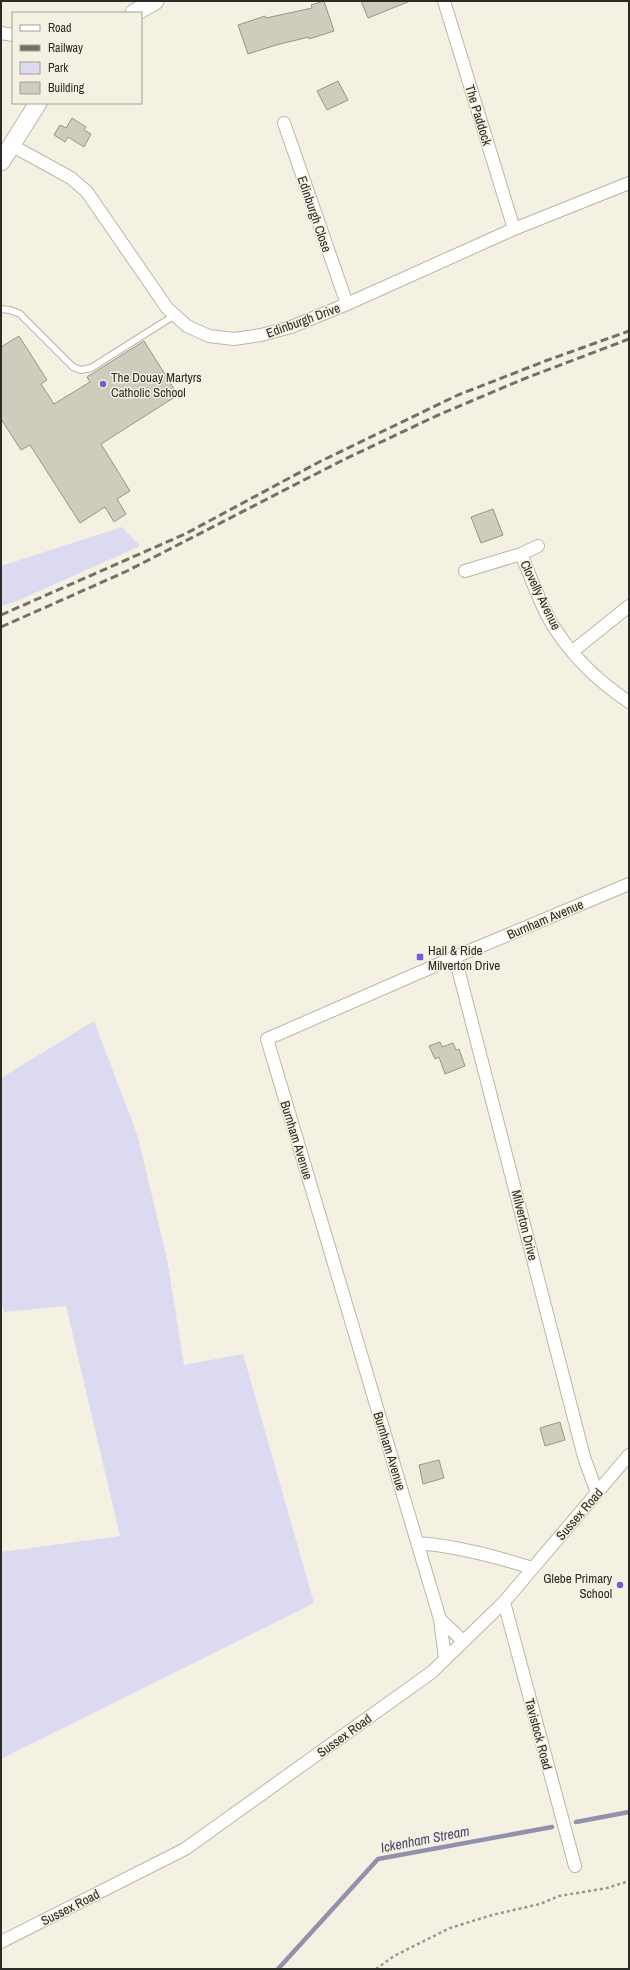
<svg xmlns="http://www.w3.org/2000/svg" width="630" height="1970" font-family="'Archivo Narrow',sans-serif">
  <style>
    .green { fill: #dbdaf1 }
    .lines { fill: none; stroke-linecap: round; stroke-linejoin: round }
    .stream { stroke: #9291ad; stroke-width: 4.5 }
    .building { fill: #cfcbbd; stroke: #989487 }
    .service-casing { stroke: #bab6a8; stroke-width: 8 }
    .minor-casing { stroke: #bab6a8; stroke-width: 14 }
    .secondary-casing { stroke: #bab6a8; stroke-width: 19 }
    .path { stroke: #99968c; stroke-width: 2.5; stroke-dasharray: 3 3; stroke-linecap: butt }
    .service { stroke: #fff; stroke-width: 6 }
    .minor { stroke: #fff; stroke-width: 12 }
    .secondary { stroke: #fff; stroke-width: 17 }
    .rail { stroke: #737068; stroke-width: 3; stroke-dasharray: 8 4; stroke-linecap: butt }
    .poi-dot { fill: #725ed8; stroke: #f4f1e2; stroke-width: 1.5 }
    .labels { text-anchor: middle; stroke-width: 3; stroke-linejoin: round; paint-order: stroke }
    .street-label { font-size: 13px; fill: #2c2a25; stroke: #f4f1e2 }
    .poi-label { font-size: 13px; fill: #2c2a25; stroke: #f4f1e2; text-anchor: start }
    .water-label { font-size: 14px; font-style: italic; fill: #4b4873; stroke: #f4f1e2 }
  </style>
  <rect width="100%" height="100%" fill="#f4f1e2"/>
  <path class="green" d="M122,527L140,546L17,601L1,606V566Z
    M94,1021L138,1137L167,1259L184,1365L243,1354L314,1603L1,1759V1552L120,1536L66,1306L4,1312L1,1300V1078Z"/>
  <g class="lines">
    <path class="stream" d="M576,1822L629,1812
      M278,1969L378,1859L552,1827"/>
  </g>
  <path class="building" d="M324,1L334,31L309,39V37L276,45L248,54L238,25L265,16L266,18L312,8L311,5Z
    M361,1H408V2L368,18Z
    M338,81L348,100L327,110L317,91Z
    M72,118L86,127L84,130L91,134L84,147L68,137L65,142L54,135L60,125L66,128Z
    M19,336L47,380L41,384L54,404L90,382L87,377L144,341L178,395L101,444L130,491L117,499L126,514L114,522L105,507L80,523L30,445L21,450L1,419V347Z
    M493,509L503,535L481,543L471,517Z
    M440,1042L442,1047L453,1043L456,1050L459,1049L465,1066L445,1074L439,1057L435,1059L429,1046Z
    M560,1422L565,1440L545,1446L540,1428Z
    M439,1460L444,1478L423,1484L419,1465Z"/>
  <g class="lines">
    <g class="service-casing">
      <path id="service" d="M1,309L10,310L20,314L73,367L81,370L91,368L175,315"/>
    </g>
    <g class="minor-casing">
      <path id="minor" d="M444,1L514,229
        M1,33L13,35
        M284,123L347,304
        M11,145L71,178L87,192L167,308L187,326L209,336L234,339L261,335L291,327L347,304L514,229L629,183
        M521,554C531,577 539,602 552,624C571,655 599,682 629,702
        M465,571L521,554L538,546
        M573,651L629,606
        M455,957L584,1457L597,1493
        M417,1543C457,1546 494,1556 532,1568
        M504,1602L575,1866
        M440,1619L463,1641
        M445,1658L440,1619L267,1039L455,957L629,884
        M1,1942L185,1849L432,1672L504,1602L629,1455"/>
    </g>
    <g class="secondary-casing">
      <path id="secondary" d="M134,13L155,1
        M1,162L38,103"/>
    </g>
    <path class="path" d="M376,1969L394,1956L450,1928L492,1915L540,1904L559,1896L607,1888L629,1881"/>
    <use href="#service" class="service"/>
    <use href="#minor" class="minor"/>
    <use href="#secondary" class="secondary"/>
    <path class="rail" d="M1,615L185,534L321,461L458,395L548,360L629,331
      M1,627L127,571L343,460L436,416L521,380L629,339"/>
  </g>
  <g class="poi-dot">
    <circle cx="103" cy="384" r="4"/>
    <rect x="416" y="953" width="8" height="8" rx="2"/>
    <circle cx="620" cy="1585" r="4"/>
  </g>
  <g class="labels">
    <g class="street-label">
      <text transform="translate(479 115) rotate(73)" y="5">The Paddock</text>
      <text transform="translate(315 214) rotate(71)" y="5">Edinburgh Close</text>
      <text transform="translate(303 320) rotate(-20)" y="5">Edinburgh Drive</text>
      <text transform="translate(541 595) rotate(64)" y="5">Clovelly Avenue</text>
      <text transform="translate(545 919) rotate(-23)" y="5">Burnham Avenue</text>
      <text transform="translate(297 1140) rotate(73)" y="5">Burnham Avenue</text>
      <text transform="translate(525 1225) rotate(76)" y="5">Milverton Drive</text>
      <text transform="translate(390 1451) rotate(73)" y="5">Burnham Avenue</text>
      <text transform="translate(579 1514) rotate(-49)" y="5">Sussex Road</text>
      <text transform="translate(539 1734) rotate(75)" y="5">Tavistock Road</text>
      <text transform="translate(344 1735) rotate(-36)" y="5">Sussex Road</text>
      <text transform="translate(70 1907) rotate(-27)" y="5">Sussex Road</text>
    </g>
    <g class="poi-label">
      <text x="111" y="382">The Douay Martyrs<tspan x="111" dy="15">Catholic School</tspan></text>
      <text x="428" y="955">Hail &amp; Ride<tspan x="428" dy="15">Milverton Drive</tspan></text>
      <text x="612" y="1583" text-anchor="end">Glebe Primary<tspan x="612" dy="15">School</tspan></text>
    </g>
    <g class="water-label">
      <text transform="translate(425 1839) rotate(-11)" y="5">Ickenham Stream</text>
    </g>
  </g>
  <rect width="630" height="1970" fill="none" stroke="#2c2a25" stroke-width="4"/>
  <rect x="12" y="12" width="130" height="92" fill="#f4f1e2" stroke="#a4a196"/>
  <rect x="20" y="25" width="20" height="6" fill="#ffffff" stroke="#a4a196"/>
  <text x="48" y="32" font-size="12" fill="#2c2a25">Road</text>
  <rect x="20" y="45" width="20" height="6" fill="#737068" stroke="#a4a196"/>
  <text x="48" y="52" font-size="12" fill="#2c2a25">Railway</text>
  <rect x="20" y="62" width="20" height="12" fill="#dbdaf1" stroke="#a4a196"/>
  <text x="48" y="72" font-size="12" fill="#2c2a25">Park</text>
  <rect x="20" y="82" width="20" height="12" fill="#cfcbbd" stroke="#a4a196"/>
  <text x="48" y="92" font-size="12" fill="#2c2a25">Building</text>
</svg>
